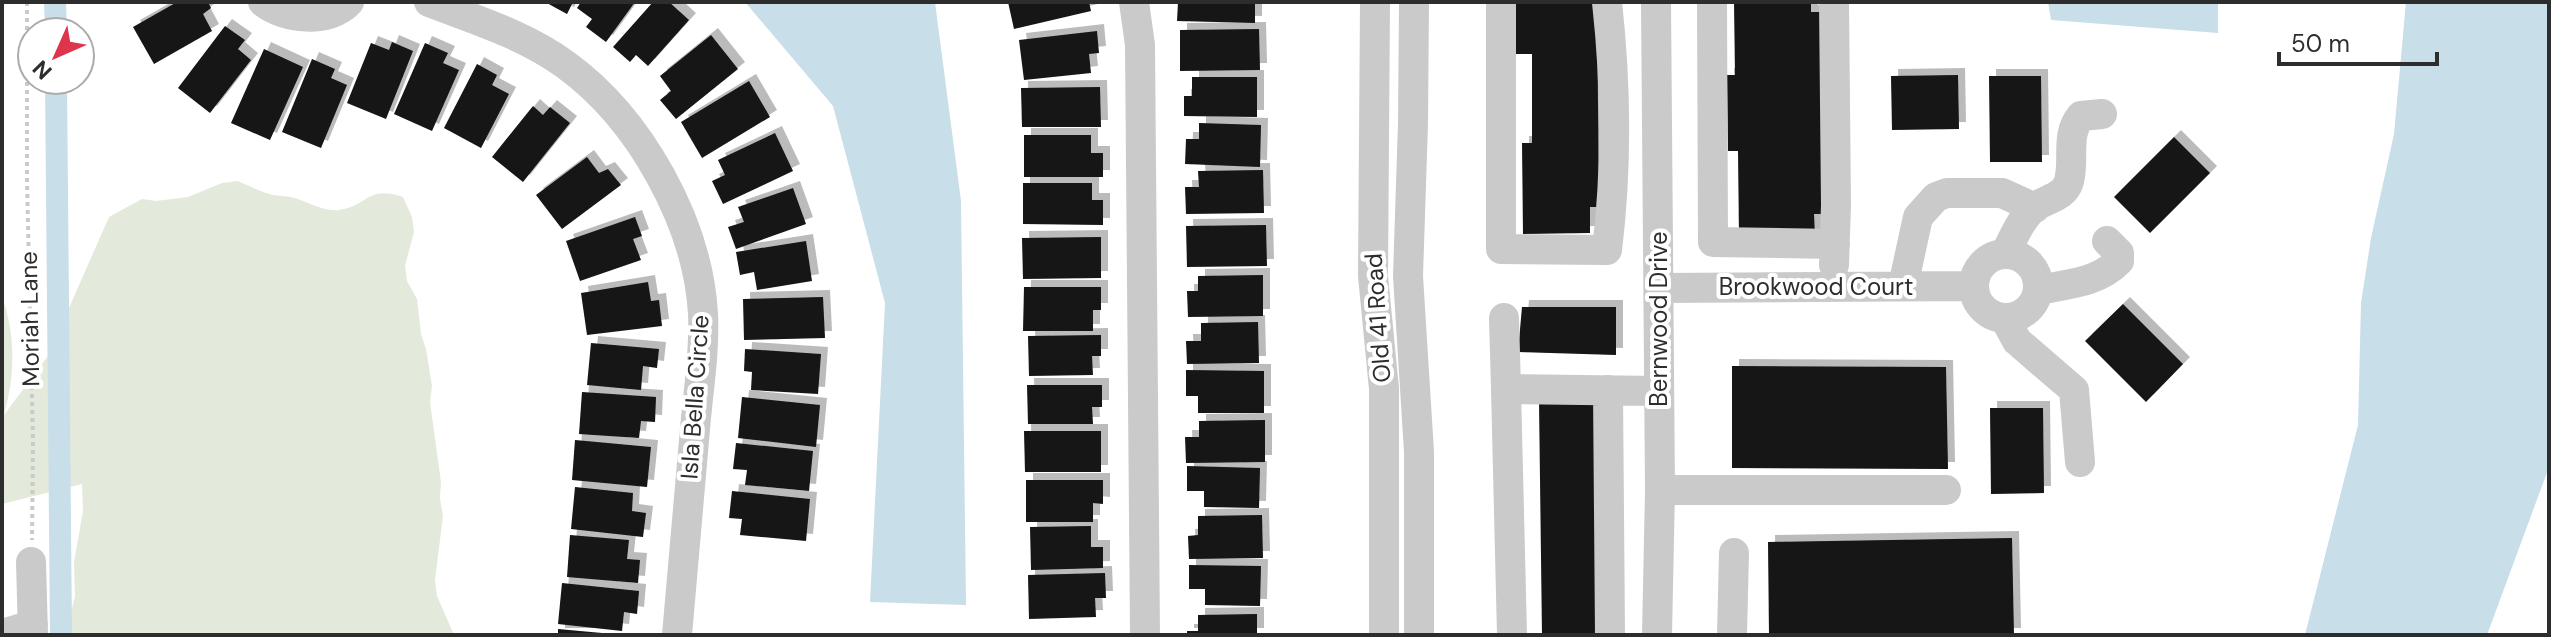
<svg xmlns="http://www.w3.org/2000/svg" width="2551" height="637" font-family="'DM Sans',sans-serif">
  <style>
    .green { fill: #e4eadb }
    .water { fill: #c8dee9 }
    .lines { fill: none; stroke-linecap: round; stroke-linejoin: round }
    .canal { stroke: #c8dee9; stroke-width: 22 }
    .building { fill: #141414; filter: url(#shadow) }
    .path { stroke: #cacaca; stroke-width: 4; stroke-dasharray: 4 4; stroke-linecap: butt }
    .minor { stroke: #cacaca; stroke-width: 30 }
    .labels { text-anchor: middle; stroke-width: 8; stroke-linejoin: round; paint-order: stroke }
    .street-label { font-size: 24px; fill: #2d2d2d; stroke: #fff }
  </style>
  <defs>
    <filter id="shadow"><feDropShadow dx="7" dy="-7" stdDeviation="0" flood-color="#0004"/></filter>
  </defs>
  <rect width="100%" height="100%" fill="#fff"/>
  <path class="green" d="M238,181C249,186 261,192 273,195C279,196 285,196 291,197C307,201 323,212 339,210C369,206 366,185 403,197L412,217L414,232L405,266L407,281L417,299L421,334L426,349L432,386L430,402L441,482L440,498L443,516L435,580L437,596L454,635H67L66,630L75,597L74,562L83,511L82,484L2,504V296C16,336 15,376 4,415L62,337L61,326L109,217L142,199L156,201L188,197L222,183Z"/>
  <path class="water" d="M745,2H935L961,201L966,605L870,602L885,303L833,106Z
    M2048,2H2218V33L2051,20Z
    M2406,2H2549V467L2487,635H2305L2358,425L2361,303L2371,238L2394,134Z"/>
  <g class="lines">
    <path class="canal" d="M55,2L56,32
      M56,80L61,635"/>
  </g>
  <path class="building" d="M177,2H208L211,8L203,14L212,31L154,64L133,27Z
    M545,2H573L567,14Z
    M581,2H635L606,42L586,27L592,19L577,8Z
    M653,2H669L689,20L648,66L636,55L630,62L613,47Z
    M1008,2H1089L1091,11L1014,29Z
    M1178,2H1255V23L1177,21Z
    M1515,2H1597L1599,207H1590V233L1523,234L1522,143H1532V54H1515Z
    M1734,2H1811V12H1823L1827,214H1814L1815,236L1739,237L1738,151H1728L1727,75H1735Z
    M225,26L245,40L238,49L251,60L210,113L178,88Z
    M1259,29L1260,70L1180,71V30Z
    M1097,31L1099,53L1089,54L1091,73L1024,80L1019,40Z
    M711,35L738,69L676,119L660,100L671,91L660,76Z
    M392,42L413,51L386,119L347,103L371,43L389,50Z
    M425,43L448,53L443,63L459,70L432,131L394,114Z
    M264,49L303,67L270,140L231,123Z
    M312,59L335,69L331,78L347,85L321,148L282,132Z
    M477,64L497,75L492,85L509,94L481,148L444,128Z
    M1958,75L1959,129L1892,130L1891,76Z
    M1989,76H2041L2042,162H1990Z
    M1192,77H1257V117L1184,116V96H1192Z
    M749,81L770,117L702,158L681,122Z
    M1100,87L1101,127H1022L1021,88Z
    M533,106L543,115L550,107L570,123L523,182L492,157Z
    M1199,123L1261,125L1260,167L1185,164L1186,139H1199Z
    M775,133L793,171L723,204L712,181L725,175L718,160Z
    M1024,135H1091V153H1103V177H1024Z
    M2174,137L2210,173L2150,233L2114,197Z
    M587,157L599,173L608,169L621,185L562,229L536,195Z
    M1263,170L1264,213L1186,214L1185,187H1199L1198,171Z
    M1023,183H1092V200H1103V225L1023,224Z
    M793,188L806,224L736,249L728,227L744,222L738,207Z
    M635,217L642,236L633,239L641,260L580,281L566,241Z
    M1266,225L1267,266L1187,267L1186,226Z
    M1101,237V278L1023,279L1022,238Z
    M806,241L812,281L757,290L754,272L740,275L736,252Z
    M1263,275V316L1188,317L1187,291H1198V276Z
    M648,282L651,301L659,300L662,326L587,335L581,293Z
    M1024,287H1101V310H1093V331H1023Z
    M823,297L825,338L744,340L743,299Z
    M2123,304L2183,364L2146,402L2085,341Z
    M1522,307H1616V355L1518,352Z
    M1258,322L1259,363L1187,364L1186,341H1201V323Z
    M1101,335V356H1092L1093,375L1029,376L1028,336Z
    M591,343L659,349L657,368L643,366L641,390L587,385Z
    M745,349L821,354L818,394L751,390L752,372L744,371Z
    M1732,366L1946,367L1948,469L1732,468Z
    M1186,370L1264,371V413H1198V396H1186Z
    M1027,385H1102V407H1092L1093,424H1028Z
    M582,392L656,397L655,422L641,421L639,438L579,434Z
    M742,397L820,405L816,447L738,438Z
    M1539,401H1598L1600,635H1542Z
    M1990,408H2043L2044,493L1991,494Z
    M1265,420V462L1186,463L1185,437H1199V421Z
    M1024,431H1101V472H1025Z
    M575,440L651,447L647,487L572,480Z
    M736,443L813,451L809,491L745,485L747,470L733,469Z
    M1187,466L1260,468L1259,508L1204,507V491H1187Z
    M1026,480H1103V504L1093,503V522H1026Z
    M575,487L633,493L632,511L646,513L643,537L571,529Z
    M732,491L810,499L806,541L740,535L742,519L729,518Z
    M1262,515L1263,558L1189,559L1188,536L1198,535V516Z
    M1091,526V547H1103V568L1031,570L1030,527Z
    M570,535L629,540L627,559L640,560L638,583L567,577Z
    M2012,538L2014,635H1769L1768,542Z
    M1189,565L1261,566L1260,606L1205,605V589H1189Z
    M1105,573L1106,598H1095L1096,617L1029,619L1028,575Z
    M562,583L639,591L637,614L624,612L622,631L558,624Z
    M1257,614V635H1187V631H1198V615Z
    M558,629L602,633L601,635H558Z"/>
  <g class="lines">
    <path class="path" d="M27,2V180L33,441L32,540"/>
    <path class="minor" d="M263,2C284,19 329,24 349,2
      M429,2C476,20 525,35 566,65C640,119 698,223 703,314C705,352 698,392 695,429C689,498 683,566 677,635
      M1134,2L1140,45L1145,635
      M1375,2L1373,276L1384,389V635
      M1414,2L1413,123L1408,276L1419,452V635
      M1501,2V249L1607,250C1617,168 1616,84 1607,2
      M1656,2L1660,490L1657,635
      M1712,2L1713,242L1835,244
      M1834,2L1836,205L1834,265
      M1974 286a32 32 0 1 1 64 0a32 32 0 1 1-64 0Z
      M2005,254C2013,239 2021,218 2035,207C2046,199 2065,197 2069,181C2075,159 2065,135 2081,116L2102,114
      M1903,286L1918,217L1936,197L1947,193H2002L2035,208
      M1659,288L1973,286
      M2038,290C2067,284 2098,283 2119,261V253L2107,241
      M1504,318L1506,389L1659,391
      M2005,319L2017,341L2074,390L2080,462
      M1506,389L1512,635
      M1608,390L1610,635
      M1660,490H1946
      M31,562L33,635
      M2,634L33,625
      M1732,635L1734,553"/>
  </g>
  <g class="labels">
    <g class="street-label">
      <text x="1816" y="295">Brookwood Court</text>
      <text transform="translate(1378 318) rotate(-94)" y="8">Old 41 Road</text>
      <text transform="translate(30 319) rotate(-91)" y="8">Moriah Lane</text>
      <text transform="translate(1659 319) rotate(-90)" y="8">Bernwood Drive</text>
      <text transform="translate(695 397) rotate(-86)" y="8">Isla Bella Circle</text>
    </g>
  </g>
  <rect width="2551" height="637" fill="none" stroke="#2d2d2d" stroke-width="8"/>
  <g transform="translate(56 56) rotate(225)"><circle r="38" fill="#ffffff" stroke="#ababab" stroke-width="2"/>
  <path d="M0-6L14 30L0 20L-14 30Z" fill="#dd364c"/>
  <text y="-12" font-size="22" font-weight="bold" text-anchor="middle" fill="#2d2d2d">N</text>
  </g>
  <path d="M2279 52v12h158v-12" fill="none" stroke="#2d2d2d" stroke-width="4"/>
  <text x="2291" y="52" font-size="24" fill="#2d2d2d" stroke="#ffffff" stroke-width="6" paint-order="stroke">50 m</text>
</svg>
